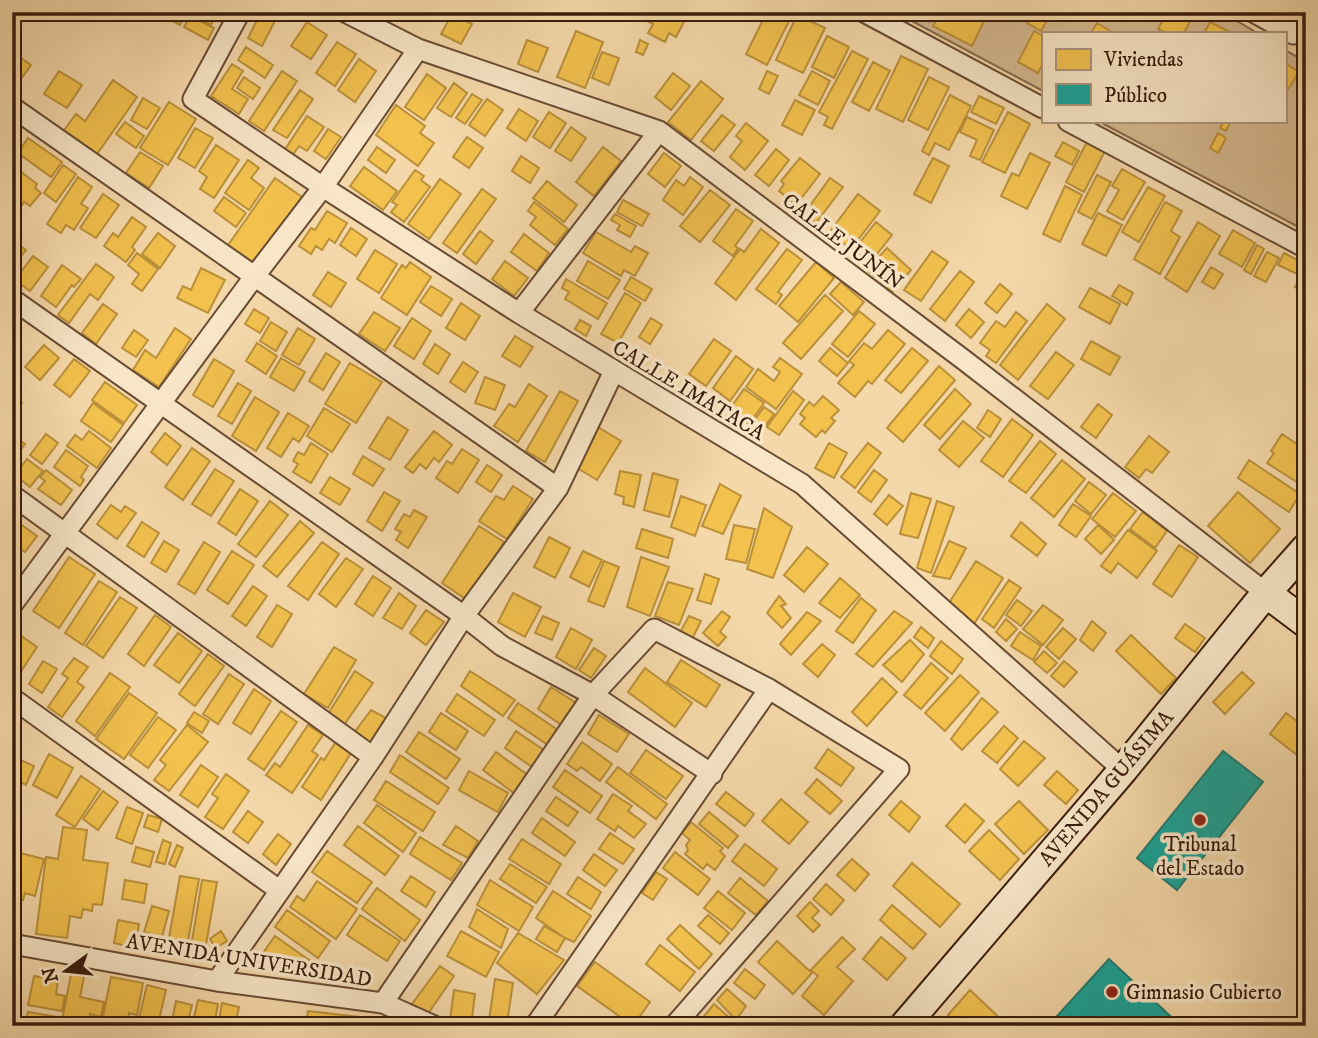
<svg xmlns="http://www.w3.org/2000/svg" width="1318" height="1038" font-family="'IM FELL DW Pica',serif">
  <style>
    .green { fill: #d5b88e; stroke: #876a4e; stroke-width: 2 }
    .homes { fill: #f2c14e; stroke: #ba903a; stroke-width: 2 }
    .public { fill: #17a398; stroke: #217a6e; stroke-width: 2 }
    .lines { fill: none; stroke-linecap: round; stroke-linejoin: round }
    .street-casing { stroke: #684b34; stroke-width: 23 }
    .secondary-casing { stroke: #391c0d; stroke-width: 32 }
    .street { stroke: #f8e6c7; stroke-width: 19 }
    .secondary { stroke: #f8e6c7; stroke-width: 28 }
    .poi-dot { fill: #8f2418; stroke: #f8e6c7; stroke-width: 2.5 }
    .labels { text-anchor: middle; stroke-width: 7; stroke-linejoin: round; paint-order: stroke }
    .street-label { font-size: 21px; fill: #391c0d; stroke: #f8e6c7 }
    .poi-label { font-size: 21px; fill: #391c0d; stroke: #f8e6c7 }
  </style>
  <rect width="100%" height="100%" fill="#f5d8a9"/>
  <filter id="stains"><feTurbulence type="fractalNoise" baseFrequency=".00286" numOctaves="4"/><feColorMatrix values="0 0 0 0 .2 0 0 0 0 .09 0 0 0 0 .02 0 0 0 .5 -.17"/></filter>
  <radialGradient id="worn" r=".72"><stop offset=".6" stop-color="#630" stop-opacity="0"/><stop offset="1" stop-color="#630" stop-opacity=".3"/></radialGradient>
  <path class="green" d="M895,12H1222L1257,33H1043V91Z
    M1285,50L1303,60L1306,57V231L1098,121H1285Z"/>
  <path class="homes" d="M155,12H186L180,25Z
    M197,12H218L211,25L195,17Z
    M261,12H272L278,15L262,46L248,38Z
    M458,12H477L473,20Z
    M652,12H689L676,37L669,33L665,42L648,33L653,24L647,21Z
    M767,12H777L790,19L767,65L746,54Z
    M910,12H933L929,22Z
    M940,12H981L987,15L972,46L933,26Z
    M1033,12H1052L1041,31L1027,23Z
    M1167,12H1192L1194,14L1184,33H1166L1158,29Z
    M452,14L472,24L461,44L441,34Z
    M797,15L825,28L803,73L776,60Z
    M190,16L214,28L208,40L184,27Z
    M307,22L327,35L311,59L291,46Z
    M1210,22L1232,33H1204Z
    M1097,23L1110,31L1109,33H1091Z
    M576,31L603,42L585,88L557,77Z
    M1034,31L1043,36V63L1038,73L1018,62Z
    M827,36L849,47L834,78L812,67Z
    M527,40L548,48L538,72L518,64Z
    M640,40L648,44L643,55L636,52Z
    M337,42L356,54L335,86L316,73Z
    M246,47L273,65L265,78L238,60Z
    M852,51L868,59L832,129L824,125L828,117L819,112Z
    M12,52L31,65L16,86L12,83Z
    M602,52L619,58L609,85L592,78Z
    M901,56L928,69L903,122L876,109Z
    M359,59L376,71L355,102L338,90Z
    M873,62L890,71L869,111L852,102Z
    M1285,63L1299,72L1285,94Z
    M232,64L243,71L232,89L248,99L239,114L211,96Z
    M59,71L82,85L67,108L44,94Z
    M282,71L297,81L264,131L249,121Z
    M767,71L778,76L769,94L759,89Z
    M812,71L830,81L818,105L799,95Z
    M673,73L690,86L671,110L655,97Z
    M427,74L446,88L424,120L405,107Z
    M244,77L260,88L253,99L237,88Z
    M929,77L949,87L928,130L908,120Z
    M113,80L137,97L95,157L62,133L76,114L85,121Z
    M701,81L723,99L691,140L668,122Z
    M454,83L467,93L451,117L437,108Z
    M300,90L313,99L287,138L273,130Z
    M472,94L482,100L465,124L456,118Z
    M950,95L971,106L949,150L935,143L929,155L922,151Z
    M979,96L1004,108L996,124L971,112Z
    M143,98L160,108L147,129L131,120Z
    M487,99L503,110L485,136L469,125Z
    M795,100L815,110L802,135L782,125Z
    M169,102L196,119L168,165L140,148Z
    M396,105L425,126L420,133L434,143L418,166L376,135Z
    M519,109L538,121L526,141L507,128Z
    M549,112L566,123L550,148L533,137Z
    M1008,112L1030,124L1005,173L982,162Z
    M722,115L735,125L714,151L701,141Z
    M307,116L324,127L307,151L299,146L292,156L284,151Z
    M967,117L994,130L980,160L970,156L977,140L960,132Z
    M1224,121H1231L1226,131L1220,128Z
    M125,122L144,136L136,148L116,134Z
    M746,123L768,141L745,170L730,157L742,141L736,136Z
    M571,127L586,138L571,161L555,151Z
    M195,128L213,138L195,168L178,158Z
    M328,129L341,137L326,159L314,151Z
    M1218,133L1226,138L1218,153L1210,148Z
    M467,137L483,148L469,168L453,157Z
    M28,138L62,162L51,177L18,153Z
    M1063,142L1079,151L1072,165L1055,156Z
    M1087,142L1105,151L1084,192L1066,182Z
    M216,145L239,160L214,198L200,189L207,177L199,171Z
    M377,147L395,160L386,173L368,160Z
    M603,147L621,161L594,196L576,182Z
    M776,149L789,160L769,186L755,175Z
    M140,152L163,166L149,188L126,173Z
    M664,153L681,166L665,187L648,174Z
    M1030,153L1050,163L1027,209L1001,196L1012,173L1019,176Z
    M521,156L539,168L530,183L512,171Z
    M800,158L820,174L796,205L779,191L784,184L781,181Z
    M933,158L949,166L931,203L914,194Z
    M248,160L259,168L251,178L264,188L249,210L225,193Z
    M12,165L37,184L35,188L41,193L30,206L24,202L22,205L12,198Z
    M63,165L76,174L56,202L44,193Z
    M364,167L397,191L383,210L350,186Z
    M1122,169L1145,182L1123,220L1107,211L1119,190L1112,186Z
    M415,170L424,176L421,180L430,187L404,222L391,212L397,205L392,202Z
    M1097,175L1111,182L1092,219L1078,212Z
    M78,177L92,187L81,204L88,208L74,230L66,225L61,233L47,224Z
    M690,177L703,187L683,215L663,200L676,180L684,186Z
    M275,178L302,197L252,268L226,248Z
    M830,178L843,187L816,223L804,214Z
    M440,179L461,194L429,239L408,224Z
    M547,181L577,205L564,222L533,198Z
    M1065,186L1082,195L1060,242L1043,234Z
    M1148,187L1165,196L1139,242L1122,232Z
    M482,189L496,199L457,253L443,243Z
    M710,190L730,205L700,242L680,226Z
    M103,194L119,205L96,238L80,228Z
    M858,194L880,211L851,249L829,233Z
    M224,197L246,213L236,227L214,211Z
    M623,200L649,214L642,226L617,212Z
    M534,202L568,229L555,245L530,225L536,217L528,211Z
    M1165,202L1182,211L1171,231L1180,237L1160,274L1134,259Z
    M736,209L753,221L735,246L738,248L733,256L713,241Z
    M327,211L347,223L335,243L329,239L322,250L316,246L311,254L299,246L311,228L315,230Z
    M1098,213L1122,225L1106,256L1082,244Z
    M615,214L636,226L630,237L617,230L620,225L611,220Z
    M132,217L146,227L132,247L135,250L126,262L104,246L113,233L118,237Z
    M876,222L892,235L870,263L854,250Z
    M1198,222L1220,236L1187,292L1165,278Z
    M351,228L367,239L356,256L340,245Z
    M761,229L779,243L736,300L715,283L740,249L744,252Z
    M1233,230L1255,243L1242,267L1219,254Z
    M480,231L493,241L476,264L463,254Z
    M596,232L631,252L635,246L648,253L635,276L624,270L621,276L583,253Z
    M158,233L175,246L160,268L142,254Z
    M524,234L549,253L537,271L511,252Z
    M12,240L26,250L12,268Z
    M1257,245L1264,249L1251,274L1244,270Z
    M887,248L911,270L892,292L867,270Z
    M787,249L802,260L778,292L782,295L776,304L756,289Z
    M375,250L397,264L379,293L357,279Z
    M932,251L948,262L921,301L904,290Z
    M1267,252L1279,258L1266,282L1254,276Z
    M137,253L158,269L142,291L132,284L139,274L128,265Z
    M1284,253L1303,263L1297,274L1278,265Z
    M33,256L48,267L30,291L15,280Z
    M505,261L528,278L514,296L492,279Z
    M588,261L620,280L608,299L577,281Z
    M410,262L431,277L407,315L381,298L402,265L406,268Z
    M816,262L834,278L798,322L779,306Z
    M96,264L114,277L98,300L90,294L69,323L58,315Z
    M62,265L81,279L74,287L72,285L56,307L41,296Z
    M1211,267L1223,274L1214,289L1202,282Z
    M1306,267V293L1295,287Z
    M201,268L225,280L208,313L177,298L183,286L191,290Z
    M960,271L974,282L945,321L930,309Z
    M328,272L346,283L331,307L313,295Z
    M631,277L652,289L645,301L624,289Z
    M566,279L607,303L598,319L565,299L569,292L562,288Z
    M841,282L864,302L853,315L830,294Z
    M1000,284L1012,294L997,313L985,303Z
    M1119,285L1133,293L1127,305L1112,296Z
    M431,286L452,299L441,316L420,302Z
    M1090,288L1120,304L1110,324L1079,307Z
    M625,293L641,303L618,343L601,334Z
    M825,295L843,311L801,359L783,343Z
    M461,303L480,316L465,340L446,328Z
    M103,304L117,314L96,344L82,333Z
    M1047,304L1065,319L1018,380L1000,365Z
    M254,309L269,318L260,333L245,324Z
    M969,309L984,322L971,338L956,325Z
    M859,311L875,324L848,357L832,344Z
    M374,312L400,328L385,351L359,334Z
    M1016,312L1027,321L996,363L986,356L990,350L980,343L996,321L1005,327Z
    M412,318L431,331L414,359L394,346Z
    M651,318L662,325L650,344L639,337Z
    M580,320L591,326L586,336L575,329Z
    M271,322L287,332L276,351L260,341Z
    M175,328L191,339L159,387L133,370L145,350L156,358Z
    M298,328L315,339L299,365L282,355Z
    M134,330L148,340L136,357L122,348Z
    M888,330L905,344L872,384L868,381L855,397L838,383L854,365L849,361L864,343L872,349Z
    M515,336L533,347L520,367L502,356Z
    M714,339L731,351L706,386L689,374Z
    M1091,341L1120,357L1110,375L1081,359Z
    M257,343L277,356L266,374L246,361Z
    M435,344L450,354L438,374L423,364Z
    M44,345L59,358L40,380L25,367Z
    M830,348L848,363L837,376L819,361Z
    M912,348L928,361L901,393L885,380Z
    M1056,352L1074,365L1048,399L1030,386Z
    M326,353L340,362L323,390L309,381Z
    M736,356L753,369L730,401L713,388Z
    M281,358L305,372L294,391L270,377Z
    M780,358L802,374L776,409L746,387L758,369L774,381L780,372L773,367Z
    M74,359L90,371L70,397L54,385Z
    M214,359L234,371L213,407L193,395Z
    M463,362L478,372L465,392L450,382Z
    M350,363L382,382L356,423L325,404Z
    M1306,363V379L1299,375Z
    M939,366L955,380L903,442L887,428Z
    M485,377L505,385L495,410L475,403Z
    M105,382L137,405L124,423L92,400Z
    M238,383L251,391L232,424L218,416Z
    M529,384L547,396L518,442L494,426L509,404L515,407Z
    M744,389L764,403L749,424L729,410Z
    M955,389L971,404L940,439L924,425Z
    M560,391L578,401L545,462L526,451Z
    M793,391L804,400L779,435L767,427Z
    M823,396L839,410L831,418L835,421L825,433L822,430L816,437L800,424L805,418L800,414L809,402L814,406Z
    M12,397L22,403L12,418Z
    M255,397L279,412L256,451L232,436Z
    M93,403L123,425L111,442L81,421Z
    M1098,404L1112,415L1096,438L1081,427Z
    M764,407L774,414L760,433L751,425Z
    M324,408L350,424L332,452L307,436Z
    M988,410L1001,419L990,437L977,428Z
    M288,413L309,426L299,442L293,438L281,457L267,448Z
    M388,417L408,430L390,460L369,448Z
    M1012,419L1033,435L1003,477L981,461Z
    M963,421L984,438L959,467L939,450Z
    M598,427L621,441L597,480L574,466Z
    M89,431L111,448L97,468L67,446L75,435L82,440Z
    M434,431L452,445L439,462L434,458L426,469L420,464L413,473L405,467Z
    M165,433L181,446L167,465L151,452Z
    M46,434L58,443L42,464L30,455Z
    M1282,434L1306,450V488L1267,463L1274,453L1271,451Z
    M12,435L25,444L12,462Z
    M1149,436L1169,452L1152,473L1146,469L1139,478L1125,467Z
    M1040,441L1056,454L1026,493L1009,481Z
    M311,443L328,454L311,483L293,472L298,464L293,461L298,452L304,455Z
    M829,443L847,453L834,478L815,468Z
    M868,443L881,453L855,488L841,477Z
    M192,448L210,461L183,500L165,487Z
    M462,449L479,460L458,493L436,478L447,461L452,464Z
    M66,450L88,466L81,477L84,480L80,486L54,467Z
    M363,456L384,469L373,486L353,474Z
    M27,459L43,471L30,487L15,475Z
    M1062,460L1085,479L1054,517L1031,498Z
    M1249,460L1300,494L1289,512L1238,478Z
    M487,465L502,475L491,492L476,482Z
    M215,469L234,481L211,516L192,504Z
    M46,470L72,490L61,505L38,489L45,481L40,477Z
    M874,470L887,480L871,502L858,492Z
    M620,471L641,475L634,507L623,504L624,497L615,494Z
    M653,473L678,480L669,517L644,510Z
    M330,477L350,489L340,505L320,493Z
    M1089,482L1106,495L1091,514L1075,501Z
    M720,484L741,496L723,534L702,526Z
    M513,486L533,499L507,539L479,521L496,496L504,500Z
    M240,489L258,501L236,535L218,523Z
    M384,492L400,501L382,531L367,521Z
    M1238,492L1280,529L1250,563L1208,526Z
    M911,493L931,499L918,538L900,534Z
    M1113,493L1136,511L1115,537L1092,519Z
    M889,495L903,506L887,525L874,514Z
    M681,496L706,505L695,536L671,527Z
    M270,501L288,515L256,557L238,544Z
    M937,501L954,507L931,573L917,568Z
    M1073,504L1091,516L1076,537L1059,525Z
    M111,505L121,512L125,506L136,513L117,539L97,524Z
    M764,508L792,527L773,578L747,569Z
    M414,510L427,517L408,548L396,540L401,532L395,529L404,514L410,517Z
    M1143,512L1167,531L1155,548L1130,529Z
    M12,518L37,536L25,552L12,543Z
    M300,521L314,533L277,577L263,566Z
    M142,522L159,533L144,557L127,546Z
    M1021,522L1046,544L1037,556L1011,536Z
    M734,525L755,529L746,563L726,559Z
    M1098,525L1114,540L1101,554L1085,539Z
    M479,526L504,542L467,600L442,583Z
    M642,529L673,539L668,558L636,548Z
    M1128,530L1157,551L1137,578L1118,563L1111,573L1101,566Z
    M549,537L570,548L555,578L534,567Z
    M164,541L179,550L166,572L151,563Z
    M949,541L966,548L950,579L933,576Z
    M204,542L220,552L195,594L178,584Z
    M322,542L339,554L308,600L288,586Z
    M1179,545L1198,557L1172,597L1153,584Z
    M807,547L828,564L804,592L784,575Z
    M232,551L254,565L228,604L207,590Z
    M583,551L602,560L589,587L570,577Z
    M69,557L95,574L59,628L33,611Z
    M641,557L669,567L650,616L627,607Z
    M346,558L363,569L336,607L319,594Z
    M604,561L619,567L604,607L588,601Z
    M976,561L1003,578L974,624L947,606Z
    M705,574L719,579L711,604L697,600Z
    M373,576L391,588L373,616L355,604Z
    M840,578L860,595L840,618L819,603Z
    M1009,580L1021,588L994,628L982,619Z
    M99,581L117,592L83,645L65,633Z
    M668,582L693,589L679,625L655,616Z
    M253,586L267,596L246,626L232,616Z
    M399,593L416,606L402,629L383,618Z
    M513,593L541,607L525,637L498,622Z
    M779,596L786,604L781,606L791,618L782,628L767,613Z
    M120,597L137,608L103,658L86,646Z
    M861,598L876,610L853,643L836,631Z
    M1017,600L1032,611L1021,626L1006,615Z
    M277,605L292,614L272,647L257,637Z
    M1043,605L1063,620L1043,645L1023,629Z
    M426,610L444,622L426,645L410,633Z
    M722,611L730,617L720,632L726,637L718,646L703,633Z
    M894,611L912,623L873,667L856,654Z
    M807,612L821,621L791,655L780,644Z
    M155,615L171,627L144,666L128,654Z
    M543,616L559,623L552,640L535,633Z
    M689,616L701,621L691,641L678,636Z
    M1006,619L1017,629L1006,641L996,632Z
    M1092,621L1106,633L1093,651L1080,640Z
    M1185,624L1205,638L1195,652L1175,638Z
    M921,627L934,638L928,648L914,637Z
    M571,628L592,640L576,669L556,657Z
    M1063,628L1076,639L1059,659L1046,647Z
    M1020,632L1041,646L1033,660L1011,646Z
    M178,633L202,651L179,683L154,665Z
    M20,635L37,647L18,676L12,672V647Z
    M1131,635L1176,678L1161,694L1116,651Z
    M910,640L924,654L902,682L883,665Z
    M941,641L963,659L952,674L930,656Z
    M822,644L835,655L818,677L803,664Z
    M334,647L356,660L328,708L304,694Z
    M594,648L606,656L591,678L579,670Z
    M1044,651L1057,663L1047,673L1034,662Z
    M208,654L224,666L195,706L179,694Z
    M74,658L88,667L77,682L84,687L62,717L48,707L68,678L62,674Z
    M681,660L720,685L706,707L667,682Z
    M43,661L57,669L42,693L29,684Z
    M1064,661L1077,672L1064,687L1051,676Z
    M931,663L948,678L921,709L904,695Z
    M645,668L692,703L675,727L628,692Z
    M355,671L373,683L344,725L328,714Z
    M470,671L515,700L503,716L461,686Z
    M1242,672L1254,683L1225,714L1213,702Z
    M110,673L130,687L95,736L76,721Z
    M229,674L244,684L218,724L203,714Z
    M960,675L979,692L945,731L925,713Z
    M882,678L897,692L867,726L852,712Z
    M551,687L578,704L563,726L538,709Z
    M254,689L271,701L251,734L233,723Z
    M129,693L157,713L124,759L96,739Z
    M457,694L495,720L484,736L446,711Z
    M982,698L998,712L962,750L951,739Z
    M518,703L558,730L548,745L508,718Z
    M371,710L386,718L370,742L354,733Z
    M281,711L297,722L264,770L248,759Z
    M194,712L209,721L202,733L187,723Z
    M441,713L468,731L456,750L429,732Z
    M1286,713L1306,728V753L1302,759L1270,734Z
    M599,715L629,734L617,752L588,734Z
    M158,717L176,730L148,768L130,755Z
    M187,725L208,742L169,791L154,780L166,765L160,760Z
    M308,725L323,735L312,751L318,755L292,793L266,775L275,763L280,767Z
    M1004,726L1018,738L997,763L982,751Z
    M516,731L545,751L532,767L505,748Z
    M419,732L460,759L446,779L406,752Z
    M337,740L353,750L321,800L302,787L321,758L324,760Z
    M1024,741L1045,758L1018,786L1000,769Z
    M582,742L612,764L600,781L581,767L577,771L567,764Z
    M828,749L854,768L841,786L815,768Z
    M646,750L683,776L666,799L630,773Z
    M496,752L529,776L515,794L483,770Z
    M49,754L73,768L57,798L33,785Z
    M400,755L449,788L438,804L390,772Z
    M13,757L34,766L26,785L12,778Z
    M201,765L218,777L198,807L180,795Z
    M618,767L667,804L656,819L606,782Z
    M565,770L602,796L590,813L553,787Z
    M469,771L508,793L498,812L459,790Z
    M1057,771L1078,790L1066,804L1044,785Z
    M226,774L249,791L223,829L205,817L218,798L212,794Z
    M81,776L100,789L75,827L56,815Z
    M817,779L842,801L830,814L805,793Z
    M386,781L435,812L423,831L374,800Z
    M103,791L118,802L98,830L83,819Z
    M726,792L754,814L745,826L716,804Z
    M613,794L632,806L628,811L646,824L634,838L618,826L615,831L597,819Z
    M556,797L578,812L568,826L546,811Z
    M781,799L808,822L789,844L762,821Z
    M901,801L920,817L909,832L889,815Z
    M1019,801L1048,830L1024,854L995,824Z
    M965,804L984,821L965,843L946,826Z
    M377,805L416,833L403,852L364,823Z
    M127,807L143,813L132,844L116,838Z
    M248,811L263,822L248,843L233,832Z
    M709,812L738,836L728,848L699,824Z
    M148,815L162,819L158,832L144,827Z
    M542,818L575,842L565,856L532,833Z
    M691,822L723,848L720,851L725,856L715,870L707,864L703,869L685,854L688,850L686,845L690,840L682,833Z
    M358,826L399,856L385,875L344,845Z
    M456,826L478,841L468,858L443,845Z
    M63,827L87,830L83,860L108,863L102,905L93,904L92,911L83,909L81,918L70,916L67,938L36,934L46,857L58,859Z
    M989,830L1019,859L1000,880L969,851Z
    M610,833L634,849L623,864L599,849Z
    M278,834L291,844L276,865L263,854Z
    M420,837L462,863L451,880L410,854Z
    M522,839L561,864L549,884L509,859Z
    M163,840L171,843L165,864L156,862Z
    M745,844L777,869L764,886L732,861Z
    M177,845L183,848L175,867L169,864Z
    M136,847L154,852L150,867L132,862Z
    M12,851L44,859L35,896L25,893L23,900L12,898Z
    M327,851L372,882L357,903L312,872Z
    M675,852L710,879L698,895L663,868Z
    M594,854L617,870L605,886L583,870Z
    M852,859L869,874L855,891L837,875Z
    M912,863L960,904L940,927L893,886Z
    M510,864L547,887L536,903L500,879Z
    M656,872L667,879L653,900L642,893Z
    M180,876L199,879L186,952L167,949Z
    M411,876L435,892L426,907L401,891Z
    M578,877L601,892L591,909L567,894Z
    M740,878L768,901L756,915L728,893Z
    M125,880L147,884L144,903L122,899Z
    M202,880L217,882L205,950L191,947Z
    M490,880L533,907L519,931L477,905Z
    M317,881L357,909L336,939L290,907L297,896L304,901Z
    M826,884L844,900L831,915L813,899Z
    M377,888L420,920L405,941L362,909Z
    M553,891L591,916L574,942L565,938L536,918Z
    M718,891L745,913L732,930L704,908Z
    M810,902L819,911L812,918L820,925L813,932L797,916Z
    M892,905L926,934L913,949L880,920Z
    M152,906L169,911L162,937L144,932Z
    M477,909L508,929L501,948L469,927Z
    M287,910L330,941L318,958L275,927Z
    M360,915L400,941L387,961L347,935Z
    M708,915L729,933L720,944L698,926Z
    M118,920L139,924L135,948L114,943Z
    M680,925L712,954L699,969L667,939Z
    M544,926L565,938L557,952L536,939Z
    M221,931L227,941L216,948L210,939Z
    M461,931L499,952L486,977L447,956Z
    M518,933L564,960L537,994L497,963Z
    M275,936L309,960L297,977L263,953Z
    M842,937L855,949L837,967L853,981L824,1015L802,996L818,976L811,970Z
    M881,937L906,958L887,980L863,959Z
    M777,941L812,973L793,994L758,962Z
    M660,945L695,972L680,991L646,964Z
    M595,962L650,1002L633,1026L577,986Z
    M440,966L454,976L427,1015L412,1004Z
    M745,969L765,985L755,999L734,983Z
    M12,970L21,971L18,989L12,987Z
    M71,974L84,977L80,997L104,1002L101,1017L90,1014L88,1026H61Z
    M34,976L58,980L56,994L65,996L62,1011L28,1005Z
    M111,977L143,983L137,1015L129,1013L127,1026H101Z
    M495,979L513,983L507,1023L489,1020Z
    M147,985L166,990L158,1024L167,1026H137Z
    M727,989L746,1006L736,1020L717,1000Z
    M454,990L475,994L471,1026H449Z
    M970,990L1005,1023L1009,1026H960L948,1015Z
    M198,1000L218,1004L214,1026H192Z
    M176,1001L192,1005L187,1026H171Z
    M222,1003L239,1007L235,1026H218Z
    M714,1004L731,1019L726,1026H696Z
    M308,1011L378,1019L377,1026H306Z
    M28,1012L58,1017L57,1026H25Z"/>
  <path class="public" d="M1223,751L1263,782L1177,890L1137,858Z
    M1109,959L1181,1026H1048Z"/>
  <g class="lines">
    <g class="street-casing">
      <path id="street" d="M240,12L193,99L323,187L519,313L802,484L1123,770
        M345,12L418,49L659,131L964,360L1266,593
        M864,12L1043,108
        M1253,12L1293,34L1306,14
        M12,107L558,488
        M1068,121L1306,248
        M12,299L464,616L502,646L593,695L712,774
        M519,313L659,131
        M12,495L373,757
        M12,605L254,277L323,187L418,49
        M12,698L279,890
        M12,944L217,981L383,1003L434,1026
        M217,981L373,757L464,616L558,488L614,371
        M383,1003L593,695L654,629L769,689L899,769L674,1026
        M535,1026L769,689"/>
    </g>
    <g class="secondary-casing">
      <path id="secondary" d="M1266,593L1306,623
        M904,1026L1123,770L1266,593L1306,548"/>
    </g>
    <use href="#street" class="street"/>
    <use href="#secondary" class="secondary"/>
  </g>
  <g class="poi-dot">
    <circle cx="1200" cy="820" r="7"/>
    <circle cx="1112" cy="992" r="7"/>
  </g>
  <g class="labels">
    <g class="street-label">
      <text transform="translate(843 241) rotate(37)" y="7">CALLE JUNÍN</text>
      <text transform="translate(689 390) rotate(31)" y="7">CALLE IMATACA</text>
      <text transform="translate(1106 788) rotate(-50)" y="7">AVENIDA GUÁSIMA</text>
      <text transform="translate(249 960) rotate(9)" y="7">AVENIDA UNIVERSIDAD</text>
    </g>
    <g class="poi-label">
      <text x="1200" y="851">Tribunal<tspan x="1200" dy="24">del Estado</tspan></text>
      <text x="1126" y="999" text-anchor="start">Gimnasio Cubierto</text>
    </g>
  </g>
  <rect width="1318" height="1038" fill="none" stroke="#f5d8a9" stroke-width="42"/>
  <rect x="14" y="14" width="1290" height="1010" fill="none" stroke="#391c0d" stroke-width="3.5"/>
  <rect x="21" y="21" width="1276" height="996" fill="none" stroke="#391c0d" stroke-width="2"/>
  <rect x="1042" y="32" width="245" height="91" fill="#f8e6c7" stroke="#ac957d" stroke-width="2"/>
  <rect x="1056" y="49" width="35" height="21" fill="#f2c14e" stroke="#ac957d" stroke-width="2"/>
  <text x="1104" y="66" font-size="21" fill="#391c0d">Viviendas</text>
  <rect x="1056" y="84" width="35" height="21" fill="#17a398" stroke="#ac957d" stroke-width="2"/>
  <text x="1104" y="102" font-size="21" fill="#391c0d">Público</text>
  <g transform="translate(66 971) rotate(255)" stroke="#f8e6c7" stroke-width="5" paint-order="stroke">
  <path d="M0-5L12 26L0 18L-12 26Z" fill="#391c0d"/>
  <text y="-10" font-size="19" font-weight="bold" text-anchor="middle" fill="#391c0d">N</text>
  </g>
  <rect width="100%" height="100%" filter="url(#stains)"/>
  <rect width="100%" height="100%" fill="url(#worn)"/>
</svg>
